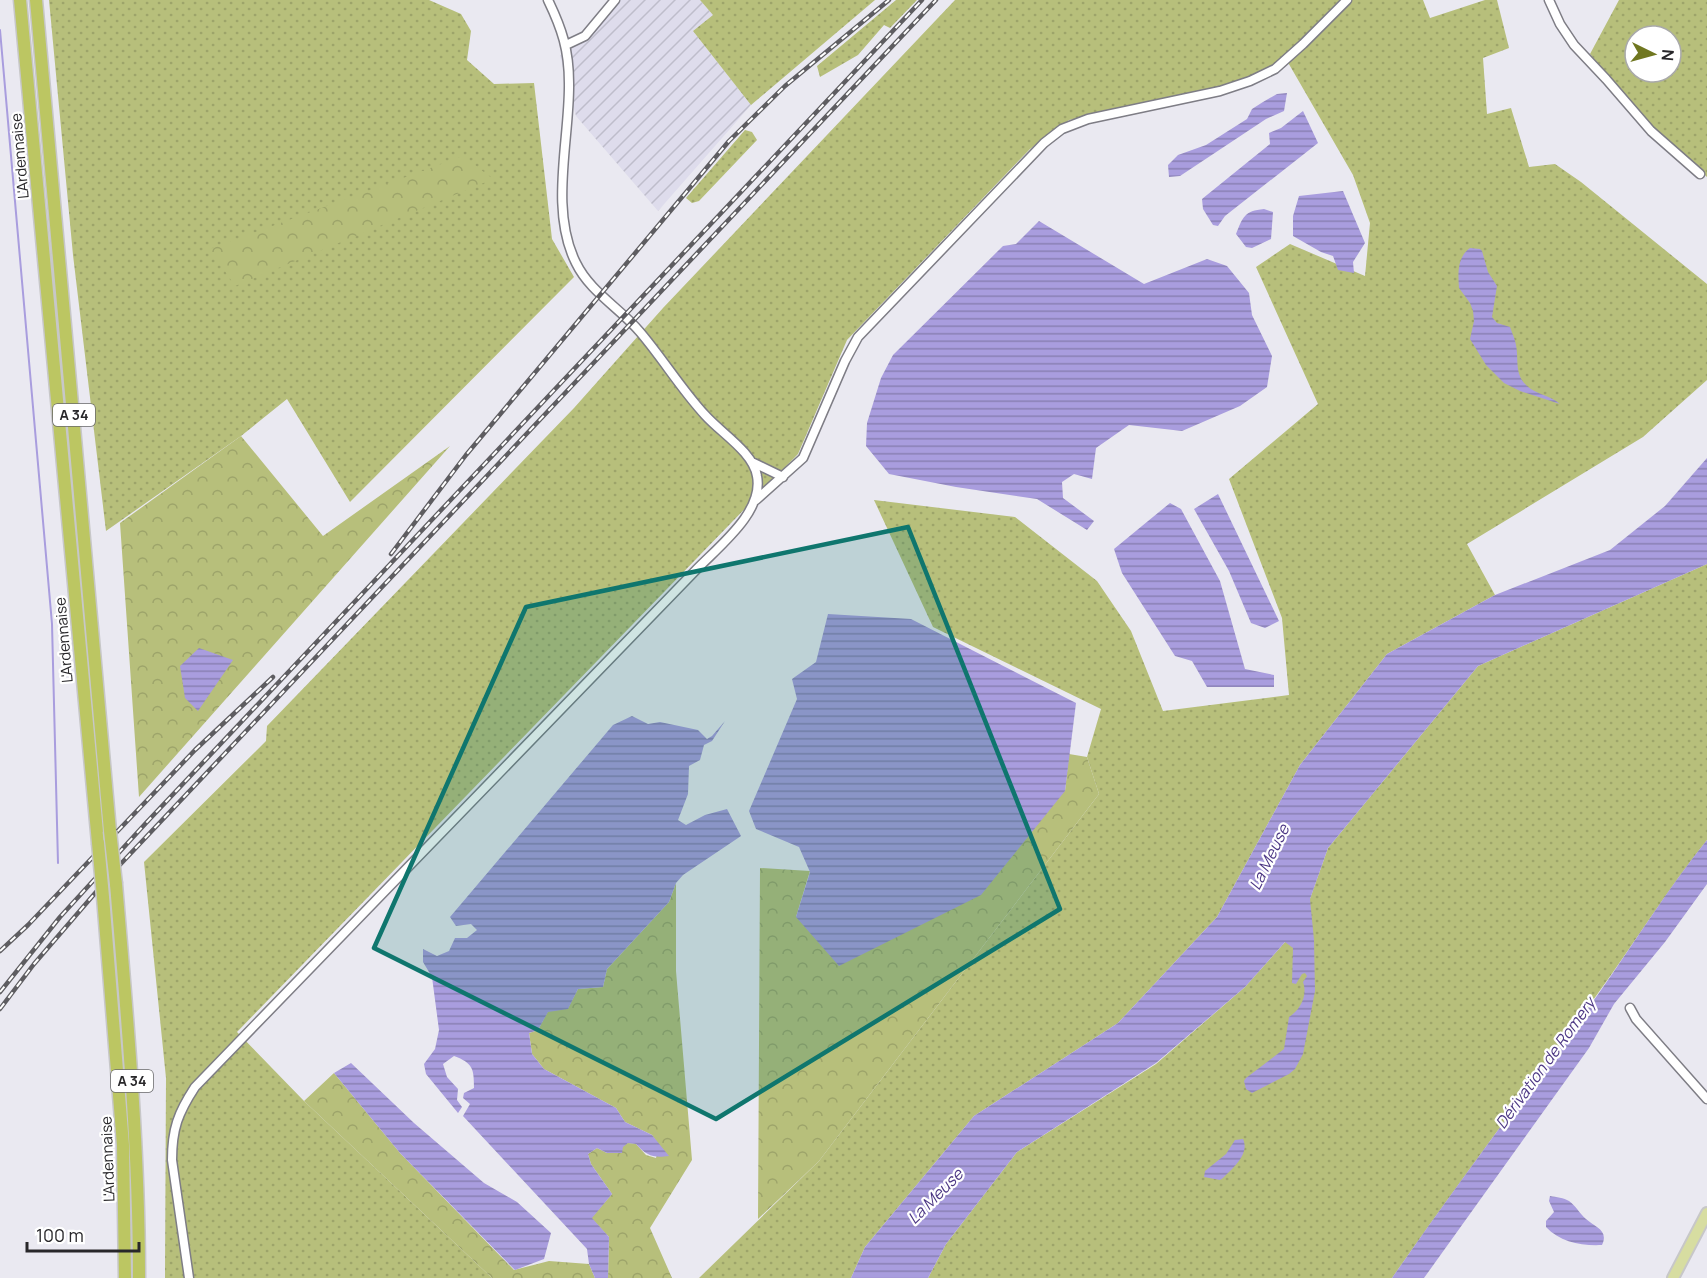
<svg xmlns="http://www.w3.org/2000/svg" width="1707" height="1278" font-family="Manrope,sans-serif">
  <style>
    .industrial { fill: url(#industrial-furrows) }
    .green { fill: url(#green-dots); fill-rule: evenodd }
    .forest { fill: url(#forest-crowns) }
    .water { fill: url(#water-rules) }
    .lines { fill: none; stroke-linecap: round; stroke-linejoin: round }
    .stream { stroke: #a99dde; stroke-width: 2 }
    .minor-casing { stroke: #7e7d85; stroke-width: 11 }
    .major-casing { stroke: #c7c7c8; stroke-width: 14 }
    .highway-casing { stroke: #c7c7c8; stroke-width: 15 }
    .minor { stroke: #fff; stroke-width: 8 }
    .major { stroke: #d7dda1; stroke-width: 10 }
    .highway { stroke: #bcc662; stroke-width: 12 }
    .rail-casing { stroke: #5e5d61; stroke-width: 4.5 }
    .rail { stroke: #fff; stroke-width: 2; stroke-dasharray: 7; stroke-linecap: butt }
    .highway-bridge-casing { stroke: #c7c7c8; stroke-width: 15; stroke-linecap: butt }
    .highway-bridge { stroke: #bcc662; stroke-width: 12 }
    .marked { fill: #0f766e; fill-opacity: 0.2; stroke: #0f766e; stroke-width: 4.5; stroke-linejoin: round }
    .labels { text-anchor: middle; stroke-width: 4.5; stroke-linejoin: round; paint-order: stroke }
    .shield { fill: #fff; stroke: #68686a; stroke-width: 1.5 }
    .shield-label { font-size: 14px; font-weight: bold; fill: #28272a }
    .street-label { font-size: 15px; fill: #28272a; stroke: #fff }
    .water-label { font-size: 16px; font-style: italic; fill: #4c3784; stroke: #fff }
  </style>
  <defs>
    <pattern id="industrial-furrows" width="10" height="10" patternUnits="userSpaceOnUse" patternTransform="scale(1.5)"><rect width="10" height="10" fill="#dedcec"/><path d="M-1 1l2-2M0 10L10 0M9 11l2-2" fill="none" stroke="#bebdcb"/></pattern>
    <pattern id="green-dots" width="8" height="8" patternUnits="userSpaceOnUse" patternTransform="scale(1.5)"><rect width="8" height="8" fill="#b7bf7b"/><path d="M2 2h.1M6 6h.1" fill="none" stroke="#9da46a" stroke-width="1.8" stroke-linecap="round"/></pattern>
    <pattern id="forest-crowns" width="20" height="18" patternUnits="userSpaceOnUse" patternTransform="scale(1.5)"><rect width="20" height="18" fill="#b7bf7b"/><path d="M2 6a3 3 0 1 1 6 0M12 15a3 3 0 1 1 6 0" fill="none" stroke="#9da46a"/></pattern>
    <pattern id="water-rules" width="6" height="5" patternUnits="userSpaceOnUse" patternTransform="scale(1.5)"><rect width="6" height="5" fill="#a99dde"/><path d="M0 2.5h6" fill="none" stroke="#8a80b4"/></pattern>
  </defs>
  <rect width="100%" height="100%" fill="#eae9f1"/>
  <path class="industrial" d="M617,0H700L713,15L693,31L751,105L658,211L576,116L560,56Z"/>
  <path class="green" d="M49,0H429L461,14L471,31L467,60L494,84L534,83L552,239L574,277L350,502L287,399L241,436L106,531L73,255Z
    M700,0H875L751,105L693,31L713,15Z
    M896,0H917L890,28L884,25L858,55L820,77L817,66Z
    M955,0H1423L1430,18L1485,0H1497L1509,48L1483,58L1487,114L1511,108L1529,167L1555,164L1581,182L1707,284V380L1643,437L1467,544L1495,595L1387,654L1300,765L1217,917L1118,1023L974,1116L865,1247L851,1278H699L819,1161L1099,794L1087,757L1101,709L933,627L874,500L1015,517L1097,581L1131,631L1163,711L1289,695L1282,618L1229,479L1318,404L1256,267L1290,244L1365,276L1370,223L1353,175L1286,59L1248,82L1069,120L1030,149L847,340L798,454L237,1032L304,1101L492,1278H165L166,1078L144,862L266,741L267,726L574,408L663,308Z
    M1619,0H1707V177L1645,119L1590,54ZM1635,36H1671V72H1635Z
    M745,130L752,132L757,140L699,201L692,203L686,198Z
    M1707,564V840C1667,890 1633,945 1596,996C1528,1090 1458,1183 1392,1278H928L946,1244L1017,1152L1156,1064L1245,987L1301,924L1328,848L1478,666Z"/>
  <path class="forest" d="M463,156L493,179L235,286L210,249Z
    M241,436L323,536L450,446L139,797L120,523Z
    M1069,754L1087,757L1099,794L819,1161L758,1219L760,868L810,871L796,917L1065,791Z
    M676,883V971L692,1160L650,1228L672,1278H608L609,1237L591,1218L612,1194L591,1164L588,1154L597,1148L607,1153L628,1143L636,1144L646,1155L656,1158L659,1146L652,1135L625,1122L616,1108L544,1069L532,1054L529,1033L538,1030L548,1011L568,1008L578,989L603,987L607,969L669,902Z
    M334,1073L400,1153L514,1270L549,1261L589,1264L595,1278H492L304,1101Z"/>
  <path class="water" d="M1287,93L1284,111L1266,119L1180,176L1169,177L1168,165L1178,155L1206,145L1247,119L1252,109L1263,102L1277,94Z
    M1303,111L1318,143L1225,216L1218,226L1213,225L1203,209L1202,199L1270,144L1269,133L1281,128Z
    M1343,191L1365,243L1353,262L1354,273L1338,270L1333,256L1321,252L1293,236V216L1299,196Z
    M1264,209L1273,212L1271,239L1252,248L1246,247L1236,234C1243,217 1244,211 1264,209Z
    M1039,221L1144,284L1207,259L1227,266L1249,293L1252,315L1272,356L1267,387L1240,406L1182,431L1129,425L1096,448L1092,479L1074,474L1062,482L1063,498L1094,521L1087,530L1037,499L956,487L889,474L866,446L867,423L881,378L893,355L1003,246L1016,244Z
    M1470,248L1480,249L1482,251L1488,272L1497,286L1492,317L1497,323L1510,327C1512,333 1515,339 1516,345C1519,360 1514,374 1527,386C1537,395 1550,395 1560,404L1520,391L1504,383L1486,365L1470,339L1474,321L1473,311L1470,303L1459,288C1458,274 1457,257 1470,248Z
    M1707,458V564L1478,666L1328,848L1310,899L1314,940L1315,991L1303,1054L1295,1069L1289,1074L1252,1093L1246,1089L1244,1081L1246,1078L1284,1049L1289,1017C1300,1010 1308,996 1303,982L1307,976L1305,973L1302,974L1296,984L1292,983L1293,948L1285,942L1245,987L1156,1063L1017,1152L946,1244L928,1278H851L865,1247L974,1116L1118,1023L1217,917L1300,765L1387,654L1495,595L1610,550L1665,506Z
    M1218,494L1279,621L1265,628L1251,623L1229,571L1194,509Z
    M1170,503L1181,509L1220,581L1245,669L1274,675V687H1207L1192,661L1175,656L1122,573L1114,549Z
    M828,614L911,619L1076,703L1065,791L981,895L839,966L796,917L810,872L799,847L756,829L749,811L797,699L792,679L816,662Z
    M199,648L233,660L198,711L185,698L180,666Z
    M632,716L648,724L660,722L698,730L707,739L712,736L725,721L712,741L704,745L700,760L689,766L688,794L678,820L686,825L705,815L727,809L741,836L683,875L676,883L669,902L607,969L603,987L578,989L568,1009L548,1012L538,1030L529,1033L532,1054L544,1069L616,1108L625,1122L652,1135L669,1156C653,1158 647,1156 636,1144L628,1143L623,1147L622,1153H607L597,1148L588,1154L591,1164L612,1194L592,1218L609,1237L608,1278H595L589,1264L587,1249L463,1116L470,1104L463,1098L464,1093L474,1088C474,1069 473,1063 454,1056L443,1064L447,1077L458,1089L457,1100L462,1107L458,1113L426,1074L424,1064L435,1049L439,1030L432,977L423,962V949L437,956L449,951L455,938H467L477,930L471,924L456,926L450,917L613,725Z
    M1707,840V884L1665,942L1614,1004L1589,1048L1424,1278H1392C1459,1181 1530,1088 1599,993C1635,942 1668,888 1707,840Z
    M351,1063L414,1123L484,1183L517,1202L551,1233L544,1259L515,1270L400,1153L334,1073Z
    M1243,1139C1250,1154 1233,1168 1223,1178L1220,1180L1204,1177L1205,1171L1226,1154L1235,1140Z
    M1550,1196C1556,1197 1564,1198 1569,1201C1576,1206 1580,1214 1586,1219C1595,1227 1609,1230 1602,1245C1581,1246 1560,1242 1546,1227V1221L1554,1212L1549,1201Z"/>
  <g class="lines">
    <path class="stream" d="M0,30L52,624L58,863"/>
    <g class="minor-casing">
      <path id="minor" d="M1549,0L1560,24L1574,45L1606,79L1651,131L1700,174
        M566,45L585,36L615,0
        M754,463L783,477
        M756,500L803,458L845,361L858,337L1044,143L1062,129L1088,119L1220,91L1250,81L1275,69L1303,44L1347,0
        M1630,1008L1636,1019L1707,1099
        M189,1278L172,1160C172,1129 178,1113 195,1087L695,571C719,546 764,512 757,476C753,452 721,433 705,415C681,389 663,359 640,332C620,308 590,292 576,263C549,210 570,138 569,83C569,50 562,29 548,0"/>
    </g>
    <g class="major-casing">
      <path id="major" d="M1673,1278L1707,1213"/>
    </g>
    <g class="highway-casing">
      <path id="highway" d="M20,0L98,843
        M36,0L110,831
        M116,884C127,1015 139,1146 139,1278
        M103,897L123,1145L125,1278"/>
    </g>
    <use href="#minor" class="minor"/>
    <use href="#major" class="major"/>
    <use href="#highway" class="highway"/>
    <g class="rail-casing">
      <path id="rail" d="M391,554L466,455L729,141L785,86L889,0
        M0,951L28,925L195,750L273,677
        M0,992L60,917L146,823L922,0
        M0,1009L34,964L115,870L936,0"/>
    </g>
    <use href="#rail" class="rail"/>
    <g class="highway-bridge-casing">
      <path id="highway-bridge" d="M110,831L116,884
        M98,843L103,897"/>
    </g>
    <use href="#highway-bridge" class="highway-bridge"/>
  </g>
  <path class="marked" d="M908,527L1060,909L716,1119L374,948L526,607Z"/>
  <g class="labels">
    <g class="shield">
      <rect x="53" y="404" width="42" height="22" rx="4.5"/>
      <rect x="111" y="1070" width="42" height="22" rx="4.5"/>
    </g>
    <g class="shield-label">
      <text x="74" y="420">A 34</text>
      <text x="132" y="1086">A 34</text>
    </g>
    <g class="street-label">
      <text transform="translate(20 156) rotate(-95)" y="5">L'Ardennaise</text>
      <text transform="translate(64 640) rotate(-95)" y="5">L'Ardennaise</text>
      <text transform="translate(108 1159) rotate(-92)" y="5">L'Ardennaise</text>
    </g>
    <g class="water-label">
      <text transform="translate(1269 857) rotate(-64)" y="6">La Meuse</text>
      <text transform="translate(1545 1063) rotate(-54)" y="6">Dérivation de Romery</text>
      <text transform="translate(935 1196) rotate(-45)" y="6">La Meuse</text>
    </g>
  </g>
  <g transform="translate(1653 54) rotate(95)"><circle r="28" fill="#ffffff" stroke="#a9a9aa" stroke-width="1.5"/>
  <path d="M0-4.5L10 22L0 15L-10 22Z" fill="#707720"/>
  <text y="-9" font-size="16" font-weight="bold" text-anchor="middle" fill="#28272a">N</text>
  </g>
  <path d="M27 1242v9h112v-9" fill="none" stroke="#28272a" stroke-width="3"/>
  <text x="36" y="1242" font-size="18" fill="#28272a" stroke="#ffffff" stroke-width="4.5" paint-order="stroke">100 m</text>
</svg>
